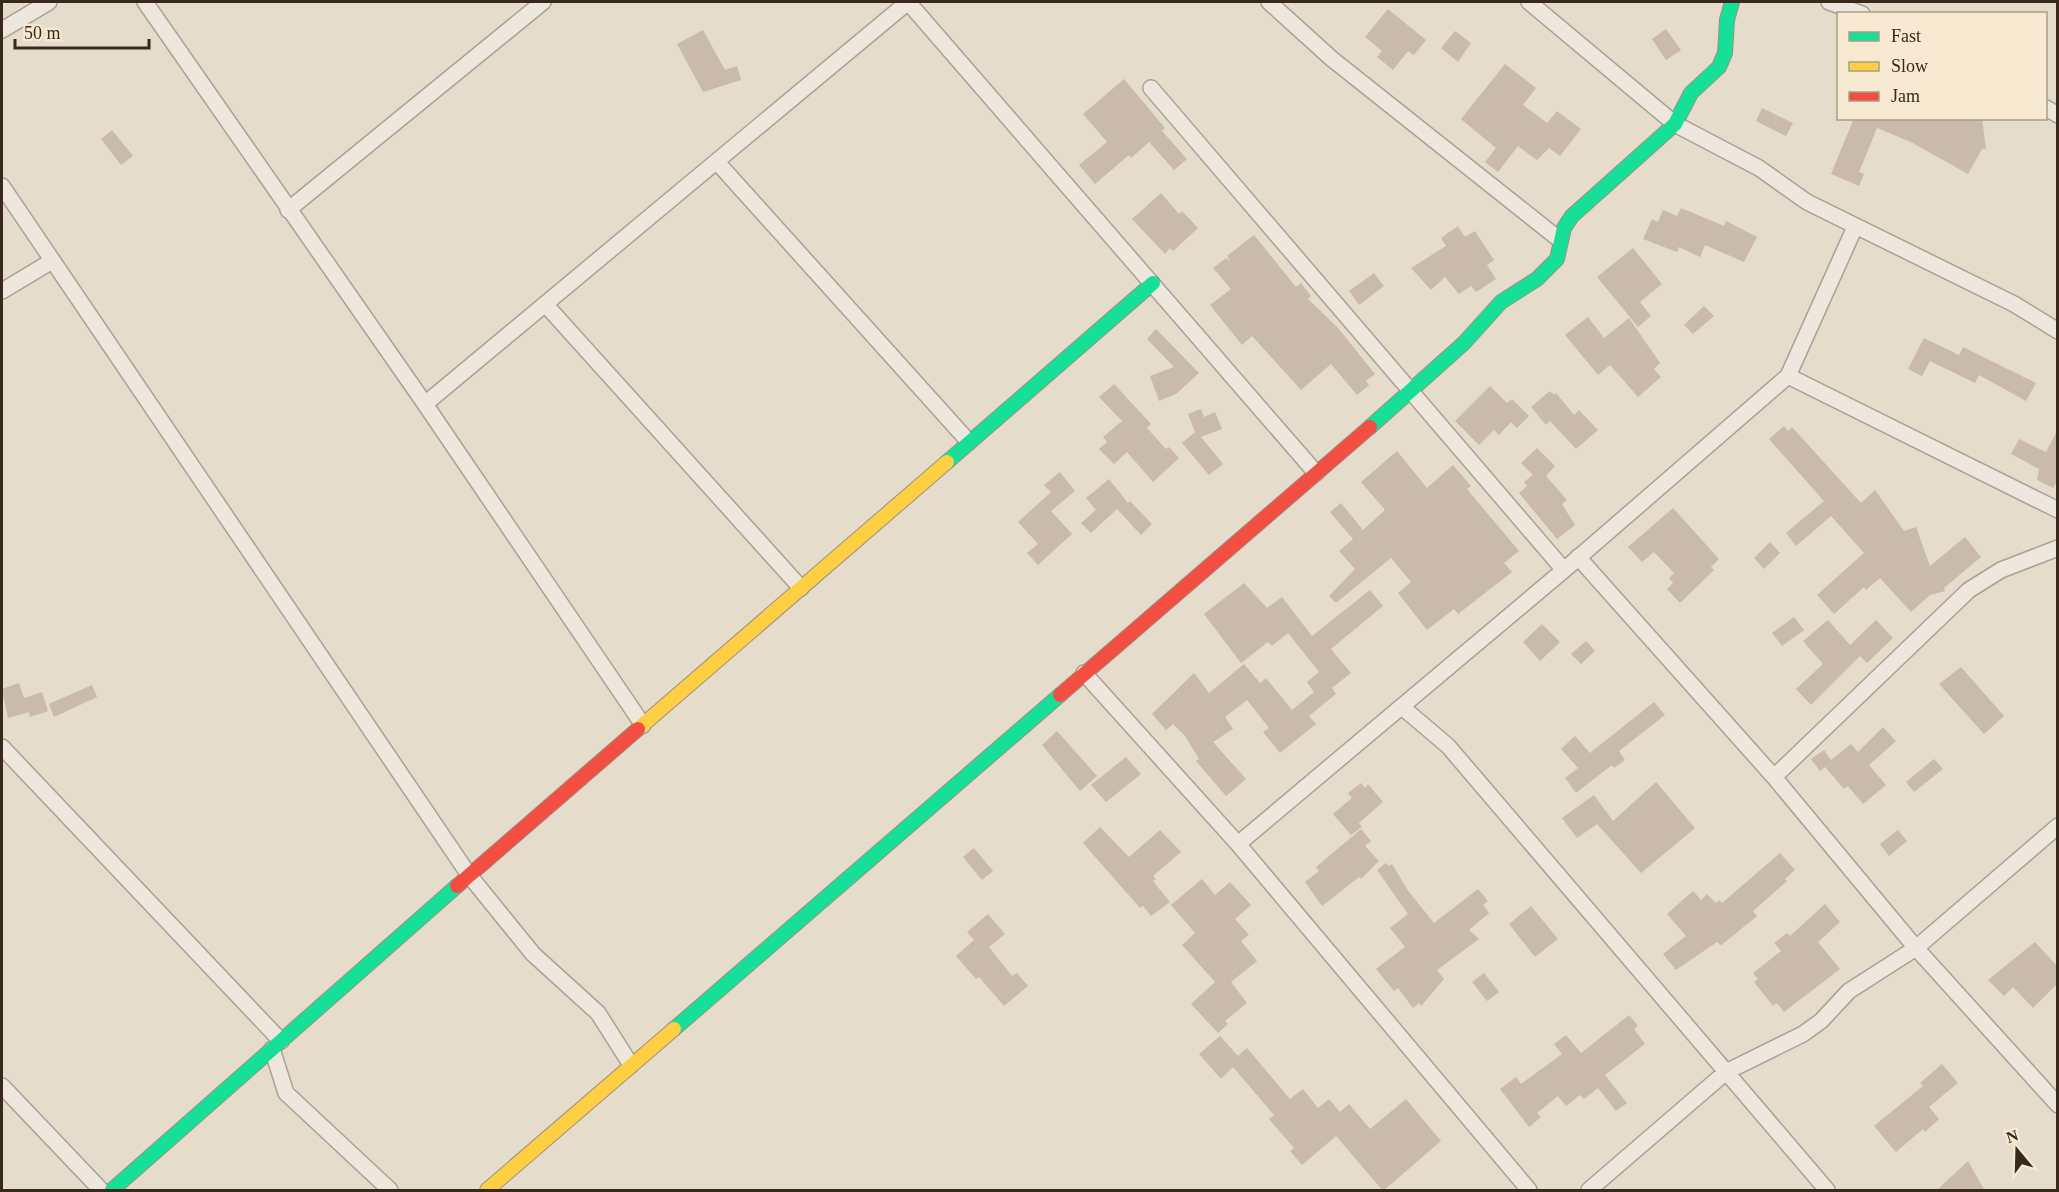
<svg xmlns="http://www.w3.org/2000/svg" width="2059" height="1192" font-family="'Times New Roman',serif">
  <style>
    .building { fill: #c9baac }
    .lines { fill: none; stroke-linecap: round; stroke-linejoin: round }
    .street-casing { stroke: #aaa195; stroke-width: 18 }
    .fast-casing { stroke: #9a9185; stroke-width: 16 }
    .slow-casing { stroke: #9a9185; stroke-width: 16 }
    .jam-casing { stroke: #9a9185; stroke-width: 16 }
    .street { stroke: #ede7dd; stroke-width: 15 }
    .fast { stroke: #16e098; stroke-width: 14 }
    .slow { stroke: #ffcf43; stroke-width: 14 }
    .jam { stroke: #f24e42; stroke-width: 14 }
  </style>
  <rect width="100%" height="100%" fill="#e5dccb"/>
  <path class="building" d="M1388,9L1426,40L1414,55L1408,51L1393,70L1377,57L1382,51L1365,37Z
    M1666,29L1681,50L1666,60L1652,39Z
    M703,30L725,70L737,66L741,80L703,92L677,44Z
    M1455,31L1471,43L1458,62L1441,48Z
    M1505,64L1536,88L1523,105L1547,123L1557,111L1581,129L1560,156L1549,148L1537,160L1518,146L1498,172L1485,162L1496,148L1461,119Z
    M1124,79L1165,128L1162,131L1187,159L1174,170L1149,142L1131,158L1129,155L1095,184L1079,165L1107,142L1083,114Z
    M1762,108L1793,123L1786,136L1756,121Z
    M1854,118H1982L1986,149H1982L1968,174L1911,142L1877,128L1859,172L1864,174L1859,186L1831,174Z
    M112,130L133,156L121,165L101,139Z
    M1161,193L1179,214L1182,211L1198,228L1173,251L1170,248L1165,254L1132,219Z
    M1681,208L1724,226L1726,221L1757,237L1744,262L1705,245L1700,257L1679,247L1677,252L1643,239L1652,219L1658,222L1663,210L1677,216Z
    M1458,226L1465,237L1475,231L1494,260L1487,265L1496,279L1476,292L1471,286L1459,294L1445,277L1431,290L1411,268L1446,246L1441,238Z
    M1254,235L1296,287L1301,283L1311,296L1308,299L1338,328L1375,374L1366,381L1369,385L1357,395L1331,364L1301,390L1252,336L1242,345L1210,305L1231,289L1213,268L1226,258L1230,262L1227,256Z
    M1633,248L1662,284L1640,302L1651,316L1638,327L1597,277Z
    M1374,273L1384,286L1359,305L1349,291Z
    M1704,306L1714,316L1693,334L1684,325Z
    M1588,317L1604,338L1629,318L1660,363L1654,369L1661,377L1638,397L1610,365L1598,375L1565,335Z
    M1156,329L1199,373L1176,394L1159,401L1150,376L1174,367L1147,339Z
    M1924,338L1959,355L1963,347L2036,383L2026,401L1979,375L1975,383L1930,361L1922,376L1908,369Z
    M1114,384L1151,424L1147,428L1166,449L1169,447L1179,458L1153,482L1127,452L1114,464L1099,449L1107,442L1103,437L1122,421L1099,397Z
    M1490,386L1507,403L1512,399L1529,416L1517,428L1511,422L1499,435L1494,430L1479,445L1455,421Z
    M1550,391L1554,395L1556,393L1574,415L1579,410L1598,430L1576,449L1550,421L1546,425L1531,407Z
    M1201,409L1204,417L1215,412L1222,429L1201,437L1223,464L1209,475L1182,443L1195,432L1188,414Z
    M1784,426L1788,431L1792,427L1861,503L1875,490L1904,531L1916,527L1930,566L1965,537L1981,557L1944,588L1945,591L1930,595L1911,612L1880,578L1866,590L1864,587L1834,614L1817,595L1864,553L1831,516L1796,546L1786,533L1824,501L1769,439Z
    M2058,429V480L2053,488L2037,480L2039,469L2011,454L2019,439L2046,452Z
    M1537,448L1555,466L1546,476L1567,500L1562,504L1575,525L1557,539L1519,493L1527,486L1524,482L1533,475L1521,463Z
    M1397,451L1427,488L1453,465L1471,486L1467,489L1519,551L1504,563L1512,572L1458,614L1454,609L1427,630L1398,593L1411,582L1391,558L1336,603L1329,596L1355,569L1339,551L1353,539L1330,512L1341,503L1363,530L1385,510L1361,482Z
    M1060,472L1075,491L1051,511L1072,534L1038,565L1027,553L1038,544L1018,522L1051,492L1044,485Z
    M1109,479L1128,503L1130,501L1152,524L1141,535L1117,509L1091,533L1081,523L1096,510L1086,498Z
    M1673,508L1719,559L1711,567L1714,570L1680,603L1667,589L1673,583L1669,578L1674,573L1654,552L1642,562L1628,547Z
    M1770,542L1780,553L1764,569L1754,558Z
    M1244,583L1267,608L1282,597L1312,636L1370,590L1383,606L1331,649L1351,673L1332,688L1336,694L1309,716L1316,724L1280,753L1263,732L1269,728L1247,700L1225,717L1233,729L1213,742L1246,779L1226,796L1196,761L1199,759L1185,736L1173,724L1166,730L1152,714L1194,673L1209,693L1244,664L1260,683L1266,678L1292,710L1314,692L1307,682L1319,672L1288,633L1272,646L1268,642L1241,663L1204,614Z
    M1794,617L1804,630L1782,646L1772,633Z
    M1828,620L1850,645L1876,620L1893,638L1867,663L1860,656L1811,705L1796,689L1823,664L1803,641Z
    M1542,624L1560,642L1540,661L1523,642Z
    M1586,641L1595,651L1581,664L1571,654Z
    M1961,667L2004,716L1984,734L1939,684Z
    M19,683L24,698L42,692L48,711L30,717L29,712L8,718L2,689Z
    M92,685L97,697L54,717L49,704Z
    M1654,702L1665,715L1619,751L1625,760L1614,768L1612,765L1576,793L1565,778L1578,768L1561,749L1575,736L1590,753Z
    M1883,727L1896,741L1869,765L1886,785L1863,804L1848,786L1844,789L1825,767L1820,771L1811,759L1824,750L1831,760L1851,744L1858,752Z
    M1057,731L1097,776L1080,791L1042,745Z
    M1126,757L1141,774L1106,802L1091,785Z
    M1934,759L1943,769L1914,792L1906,782Z
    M1656,782L1695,828L1641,873L1597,824L1577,838L1562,818L1594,795L1613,821Z
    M1361,783L1365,788L1368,784L1383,802L1359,823L1362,827L1351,835L1333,814L1352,798L1348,793Z
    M1100,827L1129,857L1160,830L1181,852L1153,876L1156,879L1153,881L1170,902L1151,916L1143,906L1140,908L1083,843Z
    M1361,829L1371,841L1365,846L1379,861L1361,879L1359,877L1322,906L1305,882L1319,871L1316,867Z
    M1898,830L1907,841L1889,856L1880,844Z
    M974,848L993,871L982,880L963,857Z
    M1780,853L1795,870L1785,879L1787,881L1753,911L1757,916L1724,943L1721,945L1717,942L1676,970L1663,954L1686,936L1667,914L1693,891L1701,900L1707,894L1716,903L1719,900L1722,903Z
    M1386,863L1388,866L1392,864L1409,892L1434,923L1478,889L1488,901L1483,905L1489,913L1469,930L1479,939L1437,970L1444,979L1421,1006L1419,1003L1413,1008L1398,988L1394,991L1376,969L1405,947L1390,928L1408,914L1377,870Z
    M1202,879L1215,895L1230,882L1251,905L1235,919L1249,935L1241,941L1257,961L1231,982L1247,1003L1225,1021L1228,1024L1218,1033L1191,1004L1215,982L1182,945L1195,933L1171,905Z
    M1825,904L1840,922L1818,942L1840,969L1784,1012L1777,1003L1773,1006L1754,982L1758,979L1753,973L1781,951L1774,943L1787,933L1790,936Z
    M1531,906L1558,939L1535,957L1509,924Z
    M988,914L1005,934L989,947L1012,976L1017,973L1028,986L1004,1006L979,977L976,979L956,956L974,940L967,932Z
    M2035,942L2058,967V983L2033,1008L2013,987L2004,996L1988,980Z
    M1484,973L1499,992L1487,1001L1472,982Z
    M1629,1015L1638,1026L1634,1029L1645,1044L1605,1075L1627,1103L1616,1111L1598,1088L1584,1099L1580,1095L1566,1106L1558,1096L1537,1113L1541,1117L1529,1127L1500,1089L1516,1077L1521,1084L1562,1054L1554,1044L1566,1035L1581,1053Z
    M1220,1036L1238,1056L1247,1048L1290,1099L1303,1089L1318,1108L1329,1099L1340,1112L1349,1104L1370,1129L1406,1099L1441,1141L1383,1191L1336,1136L1302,1165L1290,1151L1294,1148L1269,1119L1274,1115L1233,1067L1221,1079L1199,1054Z
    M1942,1064L1958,1083L1929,1107L1939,1119L1925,1132L1923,1129L1896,1152L1874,1126L1923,1086L1920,1083Z
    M1968,1161L1985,1191H1936Z"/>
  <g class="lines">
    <g class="street-casing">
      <path id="street" d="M145,2L425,404L643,725
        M908,2L1316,473
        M1269,2L1332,59L1560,240
        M1529,2L1675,124L1759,168L1807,202L2014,304L2058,331
        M1829,2L1862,14
        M2,30L49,2
        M1151,88L1564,570
        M2046,108L2058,115
        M717,162L969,442
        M2,186L469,875L533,954L598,1013L631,1065
        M288,210L543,2
        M2,291L52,261
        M545,304L801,588
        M1788,376L2058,510
        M425,404L908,2
        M1578,557L1774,777L1916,948L2058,1105
        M1084,673L1238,844L1529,1190
        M1402,707L1448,746L1827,1190
        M2,747L281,1041
        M1774,777L1969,590L2001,570L2058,548
        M1238,844L1564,570L1788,376L1855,227
        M272,1049L286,1093L390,1190
        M2,1086L101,1190
        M1589,1190L1726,1072L1803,1034L1821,1021L1849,991L1916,948L2058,826"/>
    </g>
    <g class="fast-casing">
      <path id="fast" d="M1370,427L1464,343L1501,302L1537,279L1557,259L1564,228L1572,216L1675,124L1691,93L1719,67L1725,53L1727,20L1732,2
        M947,462L1153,283
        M674,1029L1060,695
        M112,1190L457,886"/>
    </g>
    <g class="slow-casing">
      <path id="slow" d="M638,729L947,462
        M487,1190L674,1029"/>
    </g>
    <g class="jam-casing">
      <path id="jam" d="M1060,695L1370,427
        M457,886L638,729"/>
    </g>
    <use href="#street" class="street"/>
    <use href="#fast" class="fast"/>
    <use href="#slow" class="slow"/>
    <use href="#jam" class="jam"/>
  </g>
  <rect width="2059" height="1192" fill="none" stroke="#39291c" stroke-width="6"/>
  <rect x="1837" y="12" width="210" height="108" fill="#f7ead0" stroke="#ab9d88" stroke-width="1.5"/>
  <rect x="1849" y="32" width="30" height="9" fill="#16e098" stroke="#ab9d88" stroke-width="1.5"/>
  <text x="1891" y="42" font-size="18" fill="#39291c">Fast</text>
  <rect x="1849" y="62" width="30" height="9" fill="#ffcf43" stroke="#ab9d88" stroke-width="1.5"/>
  <text x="1891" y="72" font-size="18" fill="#39291c">Slow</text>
  <rect x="1849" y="92" width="30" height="9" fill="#f24e42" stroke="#ab9d88" stroke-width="1.5"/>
  <text x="1891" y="102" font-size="18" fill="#39291c">Jam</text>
  <g transform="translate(2017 1150) rotate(341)" stroke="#f7ead0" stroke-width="4.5" paint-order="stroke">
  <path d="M0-4.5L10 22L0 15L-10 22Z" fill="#39291c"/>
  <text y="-9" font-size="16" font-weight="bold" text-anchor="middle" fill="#39291c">N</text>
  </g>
  <path d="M15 39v9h134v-9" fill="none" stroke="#39291c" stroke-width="3"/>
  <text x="24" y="39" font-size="18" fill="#39291c" stroke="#f7ead0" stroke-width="4.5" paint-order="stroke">50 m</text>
</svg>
